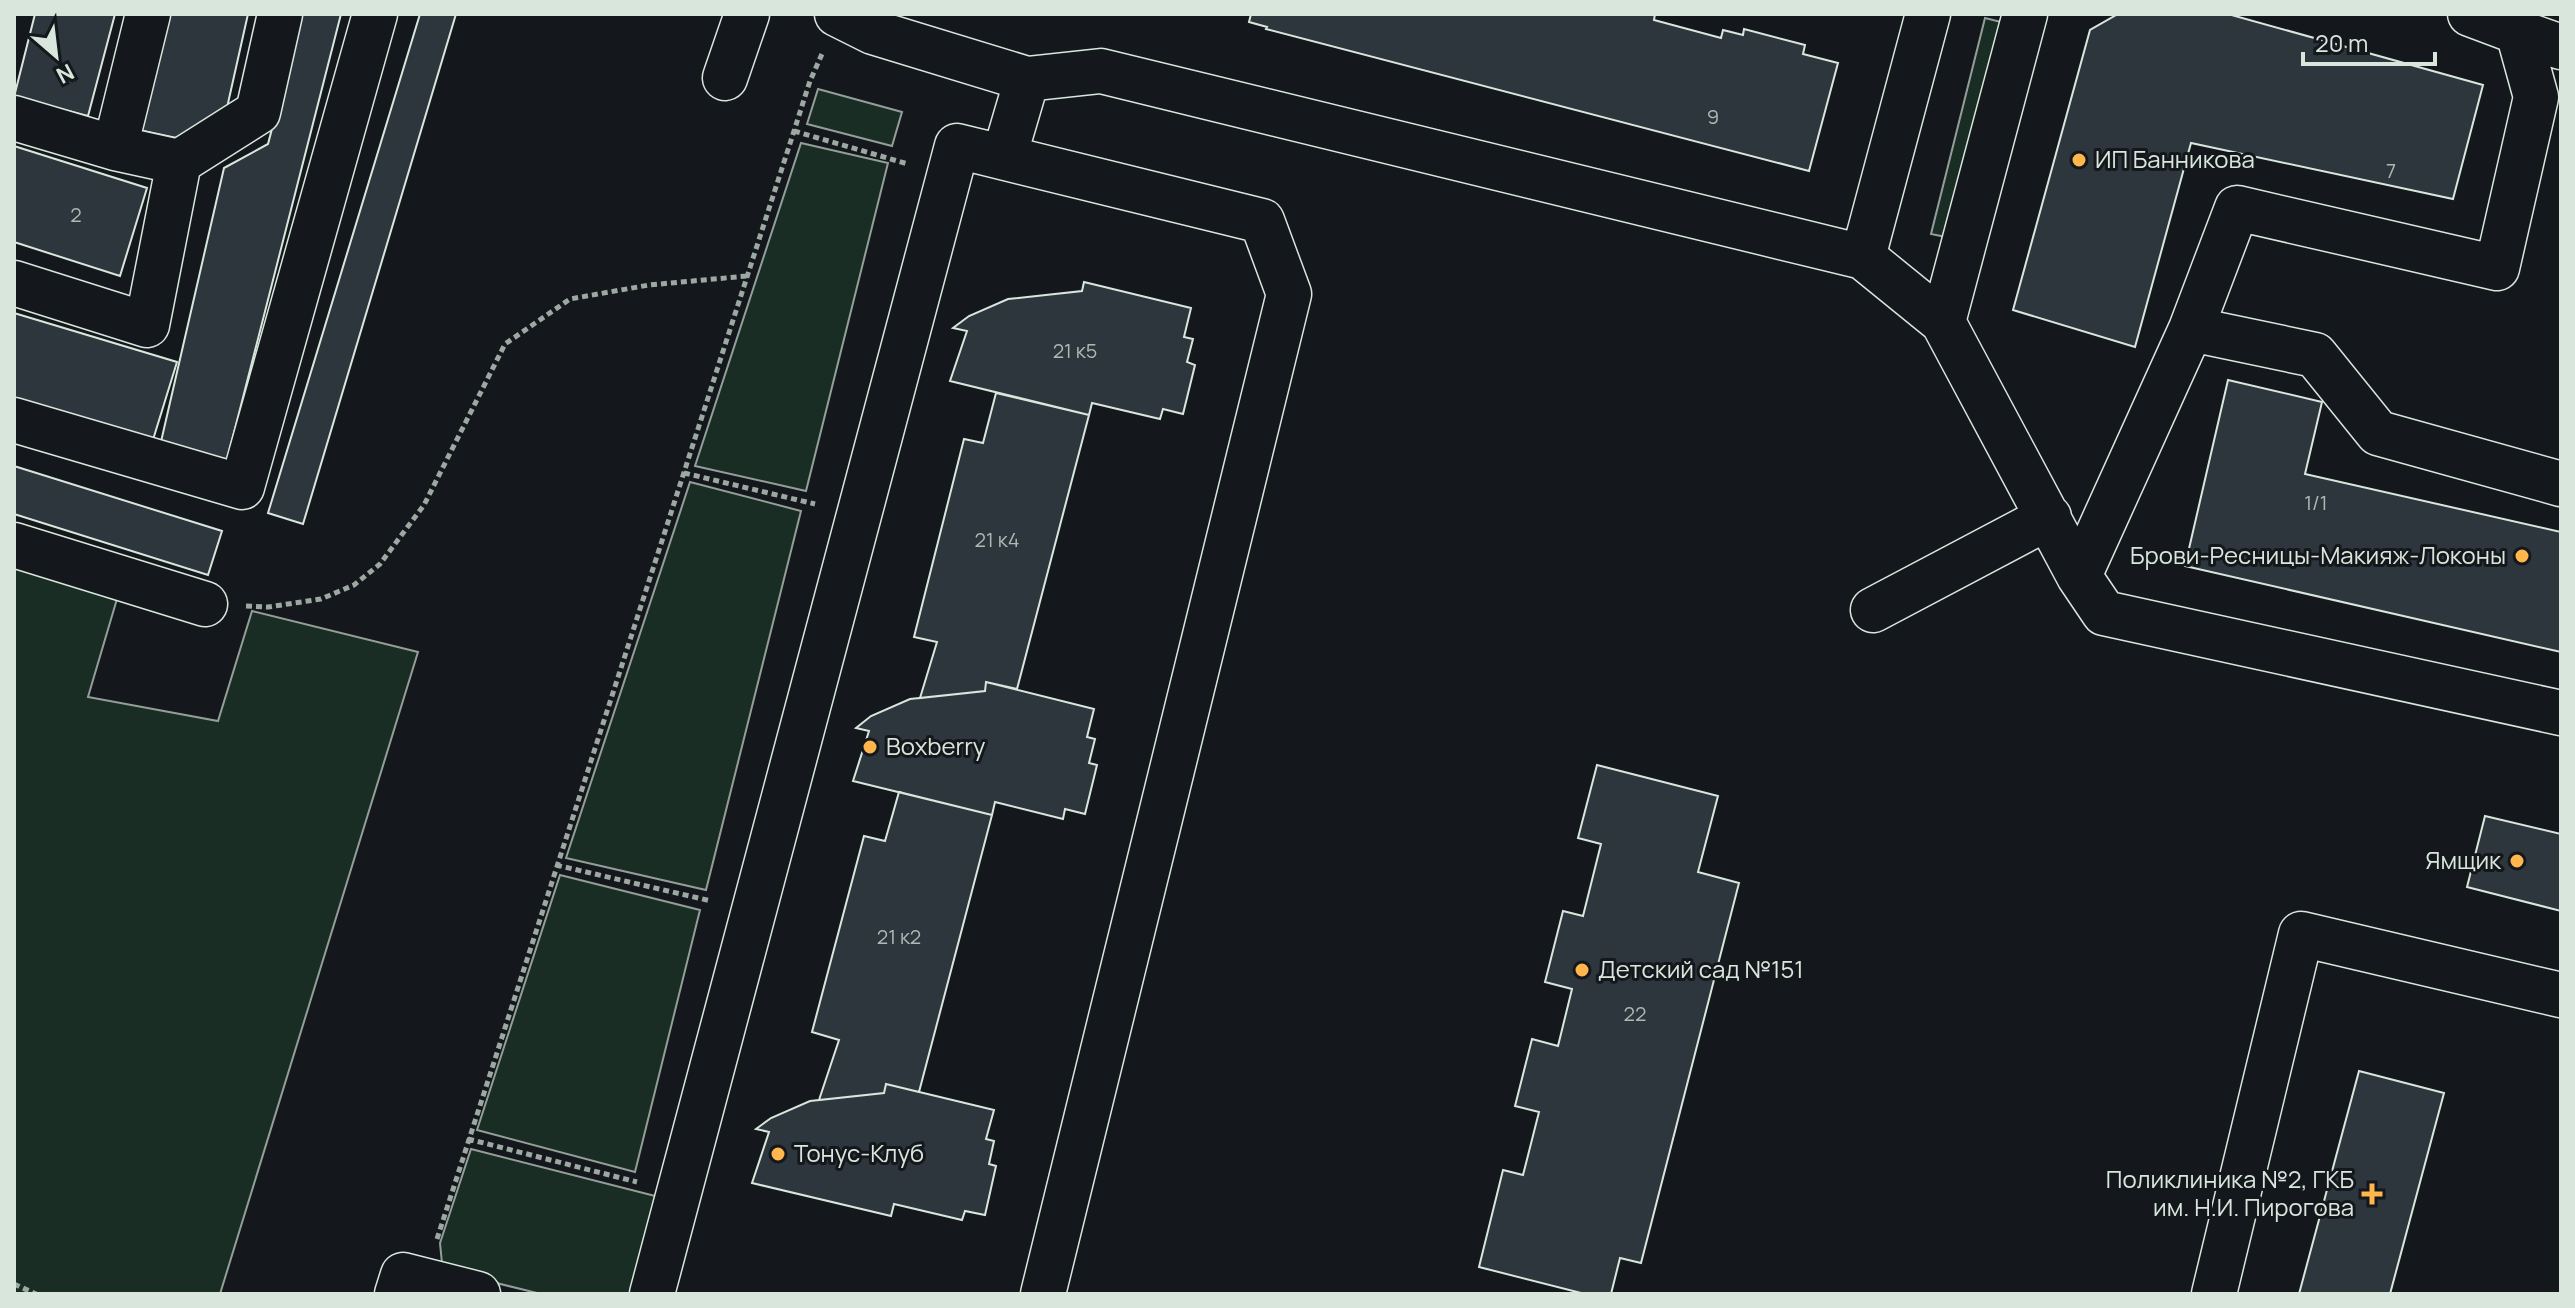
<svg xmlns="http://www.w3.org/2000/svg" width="2575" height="1308" font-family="Manrope,sans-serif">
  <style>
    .green { fill: #1a2d24; stroke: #939e99; stroke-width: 2 }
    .building { fill: #2c363c; stroke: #d8e6dc; stroke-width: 2 }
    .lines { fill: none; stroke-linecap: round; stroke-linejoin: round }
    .minor-casing { stroke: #d8e6dc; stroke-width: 47 }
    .path { stroke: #9da8a2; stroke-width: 5; stroke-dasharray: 6 4; stroke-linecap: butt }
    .minor { stroke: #14181c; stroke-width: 44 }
    .poi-dot { fill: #ffb74d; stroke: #14181c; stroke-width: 3 }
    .labels { text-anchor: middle; stroke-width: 6; stroke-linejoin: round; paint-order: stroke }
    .number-label { font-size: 20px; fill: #adbab4 }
    .poi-label { font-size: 24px; fill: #d8e6dc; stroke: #14181c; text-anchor: start }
  </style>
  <rect width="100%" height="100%" fill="#14181c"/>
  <path class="green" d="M1985,18L2001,22L1946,237L1931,234Z
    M818,89L902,112L892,146L807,124Z
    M801,143L888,163L806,491L695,466Z
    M690,482L801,511L706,890L566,858Z
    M14,553L122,582L88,697L218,721L252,611L418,652L220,1294H14Z
    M560,875L700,910L635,1172L477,1130Z
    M471,1149L663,1198L637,1294H541L464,1275L442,1263L440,1243Z"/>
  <path class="building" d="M35,14H115L88,116L14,97Z
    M167,14H248L224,121L186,140L139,130Z
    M302,14H341L226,464L160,446L224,168L268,144Z
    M420,14H456L303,524L268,513Z
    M1251,14H1655L1654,20L1721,38L1723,30L1743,35L1744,29L1805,45L1803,54L1838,63L1809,171L1266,29L1267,27L1249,22Z
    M2118,14H2228L2483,85L2453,199L2191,143L2135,347L2013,310L2090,30Z
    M14,146L147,188L120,276L14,242Z
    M1084,282L1191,308L1184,337L1193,339L1187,362L1195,365L1183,414L1163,409L1160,419L1092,403L1089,415L950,381L967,331L953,328L969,316L1008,299L1082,291Z
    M14,313L177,362L152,443L14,401Z
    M2228,380L2322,402L2305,474L2561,532V652L2185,566Z
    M996,393L1089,415L1017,689L986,682L985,691L920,698L937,642L914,637L964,439L983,443Z
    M14,466L222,531L208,575L14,514Z
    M986,682L1094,709L1087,737L1095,739L1089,763L1097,765L1085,814L1065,809L1063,819L995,802L992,815L853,781L869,731L856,728L871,716L910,699L985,691Z
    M1597,765L1718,796L1698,872L1739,883L1641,1263L1620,1258L1611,1294H1585L1479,1267L1503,1170L1523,1175L1539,1112L1515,1106L1532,1039L1558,1046L1572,989L1545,982L1563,911L1583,916L1601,844L1578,838Z
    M899,792L992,815L919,1092L886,1084L884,1093L819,1100L839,1040L812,1032L864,836L885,841Z
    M2485,816L2561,834V911L2467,887Z
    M2359,1071L2444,1093L2390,1294H2299Z
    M886,1084L994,1110L986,1139L994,1141L989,1164L996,1166L985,1215L965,1211L962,1220L894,1204L891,1216L752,1183L769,1132L756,1129L771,1118L810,1101L884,1093Z"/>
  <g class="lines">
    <g class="minor-casing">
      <path id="minor" d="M837,14L873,32L1027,79L1101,71L1863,257L1943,322
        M2025,14L1943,322L2079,576
        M2515,14L2518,32L2561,47
        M725,78L747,14
        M14,118L115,148L179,162
        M115,148L148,14
        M1004,157L1027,79
        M1863,257L1928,14
        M14,283L147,325L179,162L258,112L280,14
        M2191,329L2237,208L2497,268L2536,97L2518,32L2470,14
        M14,420L242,487L375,14
        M2561,484L2378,433L2315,355L2191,329L2079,576L2104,613L2561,713
        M14,545L205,604
        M1873,610L2049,517
        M397,1294L403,1275L478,1294
        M652,1294L957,146L1262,221L1289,294L1043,1294
        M2214,1294L2301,934L2561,995"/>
    </g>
    <path class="path" d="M794,131L908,164
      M684,473L815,504
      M246,606L268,607L321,599L354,585L380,564L424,505L505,344L570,299L649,285L747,276
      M556,865L711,901
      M468,1139L637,1182
      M437,1239L794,131L810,81L822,54
      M14,1284L36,1294"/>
    <use href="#minor" class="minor"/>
  </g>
  <g class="poi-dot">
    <circle cx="2079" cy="160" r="8"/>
    <circle cx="2522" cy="556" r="8"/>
    <circle cx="870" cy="747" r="8"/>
    <circle cx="2517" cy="861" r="8"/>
    <circle cx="1582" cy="970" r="8"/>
    <circle cx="778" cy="1154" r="8"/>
    <path d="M2368 1182h8v8h8v8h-8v8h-8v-8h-8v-8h8z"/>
  </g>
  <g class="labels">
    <g class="number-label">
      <text x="1713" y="124">9</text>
      <text x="2391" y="178">7</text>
      <text x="76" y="222">2</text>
      <text x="1075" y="358">21 к5</text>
      <text x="2316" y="510">1/1</text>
      <text x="997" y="547">21 к4</text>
      <text x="899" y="944">21 к2</text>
      <text x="1635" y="1021">22</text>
    </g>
    <g class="poi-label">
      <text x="2095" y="168">ИП Банникова</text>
      <text x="2506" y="564" text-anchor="end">Брови-Ресницы-Макияж-Локоны</text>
      <text x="886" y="755">Boxberry</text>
      <text x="2501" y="869" text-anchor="end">Ямщик</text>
      <text x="1598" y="978">Детский сад №151</text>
      <text x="794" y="1162">Тонус-Клуб</text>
      <text x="2354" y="1188" text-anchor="end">Поликлиника №2, ГКБ<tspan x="2354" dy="28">им. Н.И. Пирогова</tspan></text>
    </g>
  </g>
  <rect width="2575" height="1308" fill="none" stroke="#d8e6dc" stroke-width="32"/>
  <g transform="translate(56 56) rotate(152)" stroke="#14181c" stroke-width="6" paint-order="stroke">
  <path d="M0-6L14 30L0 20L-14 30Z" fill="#d8e6dc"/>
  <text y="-12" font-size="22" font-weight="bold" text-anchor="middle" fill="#d8e6dc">N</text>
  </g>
  <path d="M2303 52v12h132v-12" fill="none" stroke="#d8e6dc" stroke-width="4"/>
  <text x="2315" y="52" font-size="24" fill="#d8e6dc" stroke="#14181c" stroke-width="6" paint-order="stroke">20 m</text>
</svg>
